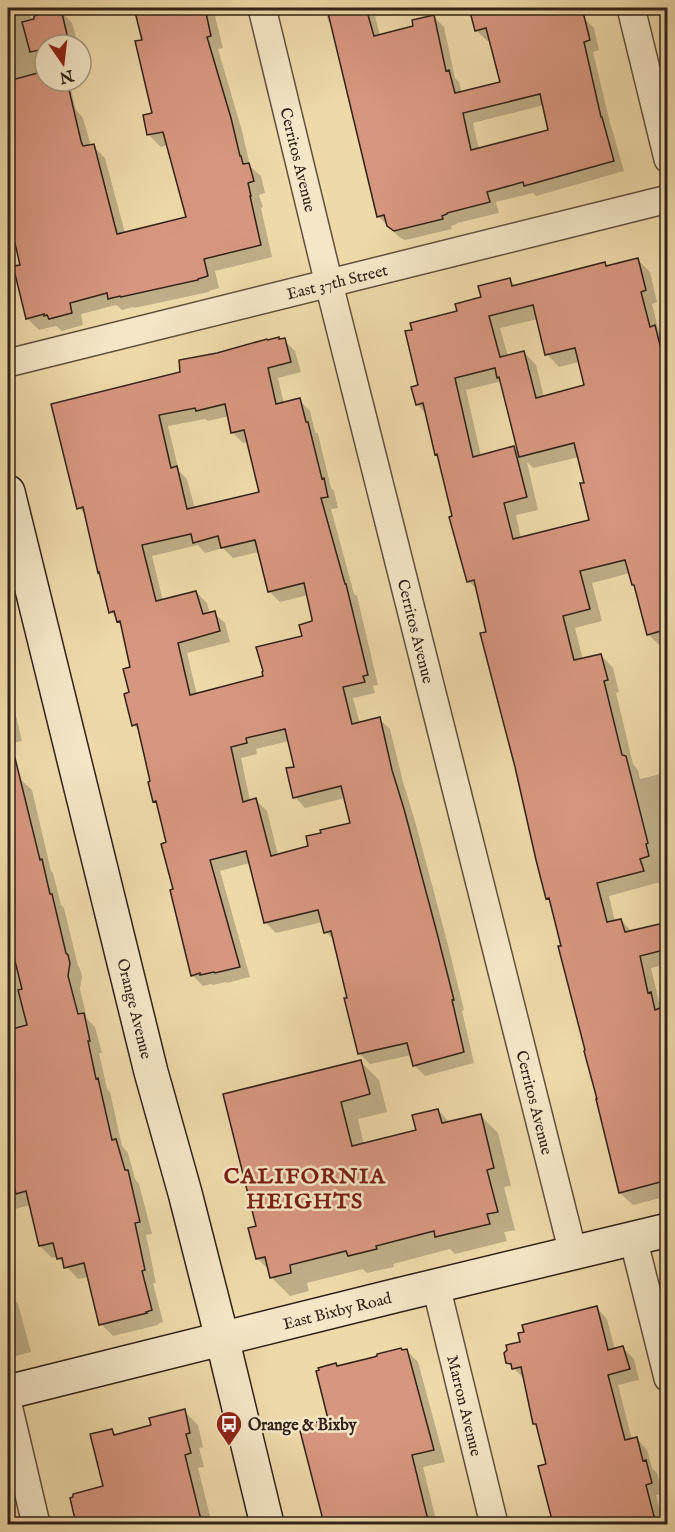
<svg xmlns="http://www.w3.org/2000/svg" width="675" height="1532" font-family="'IM FELL English',serif">
  <style>
    .shadow { fill: #0003; fill-rule: evenodd }
    .building { fill: #d7967f; stroke: #302218; stroke-width: 1.5; fill-rule: evenodd }
    .lines { fill: none; stroke-linecap: round; stroke-linejoin: round }
    .street-casing { stroke: #60503c; stroke-width: 30 }
    .secondary-casing { stroke: #302218; stroke-width: 36 }
    .street { stroke: #f4e6c7; stroke-width: 27 }
    .secondary { stroke: #f4e6c7; stroke-width: 33 }
    .labels { text-anchor: middle; stroke-width: 5; stroke-linejoin: round; paint-order: stroke }
    .street-label { font-size: 16px; fill: #302218; stroke: #f4e6c7 }
    .poi-label { font-size: 16px; font-weight: bold; fill: #302218; stroke: #f4e6c7; text-anchor: start }
    .district-label { font-size: 22px; font-weight: bold; letter-spacing: 1.5px; fill: #7a1f14; stroke: #f4e6c7 }
  </style>
  <rect width="100%" height="100%" fill="#eed9a9"/>
  <filter id="stains"><feTurbulence type="fractalNoise" baseFrequency=".00333" numOctaves="4"/><feColorMatrix values="0 0 0 0 .2 0 0 0 0 .09 0 0 0 0 .02 0 0 0 .5 -.17"/></filter>
  <radialGradient id="worn" r=".72"><stop offset=".6" stop-color="#630" stop-opacity="0"/><stop offset="1" stop-color="#630" stop-opacity=".3"/></radialGradient>
  <path class="shadow" d="M8,8H28L31,18L61,11L72,23L78,45H45V81H69L76,110L83,118L91,146H93L105,158L125,233L188,218L168,145L161,147L149,135L154,114L144,41L137,17L127,8H212L214,12L223,48L218,49L242,131L250,166L261,176L265,193L259,195L263,207L261,208L272,257L215,271L219,288L209,291V292L134,308L133,307L122,310L116,305L81,314L83,325L62,331L56,326L39,330L27,318L22,266L8,207Z
    M325,8H373L380,36L415,27L433,16L444,27L455,78L459,82L462,93L502,83L491,40L487,41L477,31L472,15L465,8H582L585,19L594,28L599,50L593,52L611,127L612,129L624,171L536,196L533,193L496,202L499,213L457,223V224L451,226L452,229L405,240L399,237L378,216L333,26L328,21ZM544,105L550,131L479,150L473,123Z
    M638,260L650,272L657,302L652,304L659,332L668,341V659L664,645L660,646L648,634L636,587L630,573L592,583L602,621L575,628L583,660L601,655L613,668L619,692L616,693L633,764L638,770L640,779L668,772V880L609,896L615,922L621,920L632,932L668,924V964L651,968L659,1002L663,1006L665,1015L668,1018V1196L633,1205L620,1193L563,947L551,902L548,898L478,590L468,581L454,517L439,456L436,454L427,415L417,404L420,386L459,312L483,298L509,280L516,286L604,263L608,267ZM538,319L547,354L559,367L579,362L585,386L544,397L536,365L524,352L508,356L500,328ZM502,381L520,454L514,448L481,456L466,390ZM579,457L585,484L591,521L521,539L516,515L538,510L527,462L533,468Z
    M284,340L295,351L301,372L278,378L284,404L299,400L310,411L315,432L318,434L331,488L334,491L338,508L331,509L354,594L357,596L378,685L373,686L375,693L353,698L360,724L379,719L390,729L403,782L415,821L448,945L464,1010L462,1011L474,1063L425,1076L414,1065L412,1055L370,1064L359,1053L348,999L335,941L326,932L323,922L276,933L265,922L250,863L220,871L250,977L227,983L226,982L213,985L211,984L203,986L192,975L175,890L168,843L159,806L155,801L152,782L140,732L134,725L131,693L132,668L122,625L111,612L87,516L79,508L182,374ZM229,416L232,432L243,443L248,442L261,493L195,509L187,479L179,471L168,426L205,419L208,421ZM198,545L205,553L223,548L233,558L259,552L269,591L280,602L308,595L313,623L303,637L264,677L197,695L187,653L230,642L225,623L214,613L210,614L207,603L196,592L163,601L152,556ZM289,741L296,768L295,797L305,808L345,798L352,824L310,847L278,855L267,811L256,800L250,801L241,758L257,754L256,749Z
    M668,670V692L664,688L660,671Z
    M8,684L9,686L22,741L8,744Z
    M19,778L32,790L51,871L53,873L61,905L64,908L78,966L80,969L82,976L80,989L87,1019L95,1027L102,1053H99L107,1089L110,1092L122,1146L128,1153L135,1179L139,1184L152,1234L146,1235L156,1283H153L163,1322L158,1324V1325L113,1336L101,1324L89,1277L78,1279L58,1257L52,1258L40,1246L30,1205L8,1211V781Z
    M361,1062L379,1080L387,1112L358,1119L364,1145L418,1131L438,1110L450,1123L480,1115L498,1133L511,1186L504,1187L515,1230L504,1232L507,1241L455,1254L450,1249L393,1264L394,1267L367,1273L363,1269L307,1283L309,1291L290,1296L271,1277L270,1271L257,1258L258,1227Z
    M8,1293L18,1304L31,1352L8,1358Z
    M597,1308L607,1319L615,1350L623,1348L634,1359L639,1380L618,1385L632,1440L637,1439L647,1450L652,1468L657,1473L662,1494L656,1495L663,1524H553L548,1465L538,1427L534,1423L524,1379L508,1362L522,1343Z
    M406,1350L418,1362L445,1462L423,1467L437,1524H325L300,1428L330,1421L338,1368Z
    M184,1411L198,1425L203,1447L199,1448L204,1467L198,1468L212,1524H78L71,1499L105,1487L112,1430L117,1436L153,1426Z"/>
  <path class="building" d="M134,8H205L211,36L207,37L231,118L240,156H241L243,164L249,163L254,181L248,183L251,196H250L261,245L204,259L208,276L198,279V280L121,297L120,296L108,299L107,293L70,303L72,313L49,319L47,315L44,316V314L26,319L13,266L20,265L8,213V81L45,71V81H67L81,141L83,146L94,144L117,234L186,217L163,132L147,135L143,115L152,113L135,41L142,40Z
    M331,8H366L374,36L413,26L412,20L434,15L446,71L449,70L455,93L500,82L486,28L475,31L469,8H582L590,40L584,42L601,117H602L614,161L524,186L523,182L487,192L490,202L447,213V214L442,216L443,219L394,231L387,226L384,215L377,217L328,13L332,11ZM540,94L548,130L471,150L463,113Z
    M61,9L69,43L60,45H45V49L30,52L22,22L34,19V16Z
    M638,258L646,290L641,292L650,327L655,325L664,361L668,360V629L647,635L634,585H632L625,560L580,571L590,609L563,616L574,660L601,654L608,680L604,681L622,755L626,756L648,843L646,844L649,856L640,859L644,871L597,883L607,922L621,919L625,932L668,922V949L640,956L648,993L651,992L655,1010L660,1008L662,1016L668,1015V1180L619,1193L596,1099H597L584,1051L585,1050L558,946H561L549,898L546,899L536,860L515,767L480,633L486,632L474,580L467,582L449,517L452,516L437,454L435,455L423,403L416,405L411,387L418,385L405,331L412,330L410,323L457,311L455,304L481,297L478,286L510,278L512,286L605,262L606,266ZM533,305L545,355L575,348L584,385L536,398L524,351L500,357L489,316ZM495,368L497,378L499,377L519,457L574,443L584,483H580L589,520L513,539L504,503L527,497L514,446L473,457L455,378Z
    M279,337V339L285,338L291,362L268,368L276,404L300,398L306,422H308L322,479L324,478L328,497L321,498L345,584H346L368,675L363,676L365,682L343,687L352,724L380,717L392,770L404,809L437,933L454,1000H452L464,1052L413,1066L407,1043L358,1054L344,998H347L331,931L324,933L318,910L264,923L246,851L210,860L240,967L215,973L214,972L200,975V973L191,976L170,890L173,889L161,844L166,842L156,801L153,802L148,782L150,781L137,724L132,726L124,694L129,692L123,669L130,667L120,621L117,622L114,611L109,613L99,572L98,573L83,507L77,509L51,404L180,372L179,360L217,353L267,339L268,340ZM225,404L231,433L244,430L259,492L187,509L177,466L171,468L159,415L195,408L196,411ZM191,534L193,543L218,536L221,548L255,540L268,592L304,583L312,619V621L299,625L302,636L256,647L263,671L262,672L263,676L190,695L178,643L220,631L215,611L203,614L196,591L156,601L142,545ZM285,729L294,767L286,768L293,798L341,786L350,823L320,830L321,833L306,836L308,846L271,856L256,798L243,802L231,747L247,743L246,738Z
    M8,758H15L40,860L42,859L50,894H52L66,953L68,955L70,963L68,976L78,1014L84,1013L90,1041H88L96,1079L98,1078L112,1140L116,1139L125,1170H128L140,1222L135,1223L145,1270L142,1271L152,1310L146,1312L147,1313L99,1325L84,1263L64,1268L62,1258L57,1259L53,1243L39,1246L26,1191L16,1194L8,1160V1030L27,1025L18,990L22,989L8,933Z
    M361,1060L370,1094L341,1102L352,1146L416,1130L412,1115L438,1109L442,1123L481,1114L494,1168L487,1170L498,1212L487,1214L490,1224L435,1237L434,1231L376,1246L377,1249L348,1256L346,1251L290,1265L291,1273L270,1278L265,1257L256,1259L248,1228L256,1226L223,1094Z
    M597,1306L608,1350L623,1346L630,1369L608,1375L625,1440L637,1437L643,1461L646,1460L652,1483L646,1485L656,1524H553L538,1466L546,1464L536,1424H533L521,1367L512,1369L511,1364L506,1363L504,1353L507,1350L506,1345L520,1342L518,1333L524,1332L522,1325Z
    M401,1348L402,1350L407,1349L434,1450L412,1455L429,1524H324L299,1427L328,1419L316,1371L319,1370L318,1368L336,1363L337,1366L374,1357L377,1356V1354Z
    M185,1409L190,1433L186,1434L191,1453L185,1455L202,1524H76L70,1498L73,1497V1494L103,1486L90,1434L112,1429L114,1435L151,1425L149,1418Z"/>
  <g class="lines">
    <g class="street-casing">
      <g id="street">
        <path id="s1" d="M262,8L329,284L573,1253"/>
        <path d="M631,8L668,159"/>
        <path id="s2" d="M8,363L668,199"/>
        <path d="M633,1238L668,1378"/>
        <path id="s3" d="M436,1286L494,1524"/>
        <path d="M8,1405L36,1524"/>
      </g>
    </g>
    <g class="secondary-casing">
      <g id="secondary">
        <path id="s4" d="M8,492L151,1072L185,1193L222,1338L267,1524"/>
        <path id="s5" d="M8,1392L398,1295L668,1230"/>
      </g>
    </g>
    <use href="#street" class="street"/>
    <use href="#secondary" class="secondary"/>
  </g>
  <defs>
    <g id="bus-pin" transform="scale(1.35)"><path d="M0 17L-7.5 6A9.5 9.5 0 1 1 7.5 6Z" fill="#8f2418" stroke="#f4e6c7"/><path d="M-5-6H5V4H4V6H2V4H-2V6H-4V4H-5ZM-3.5-4V0h7V-4ZM-3.5 1.2v1.5H-2V1.2ZM2 1.2v1.5H3.5V1.2Z" fill="#fff"/></g>
  </defs>
  <g fill-rule="evenodd">
    <use href="#bus-pin" x="229" y="1424"/>
  </g>
  <g class="labels">
    <g class="street-label">
      <text dy="6" stroke="none"><textPath href="#s1" startOffset="156">Cerritos Avenue</textPath></text>
      <text dy="6" stroke="none"><textPath href="#s2" startOffset="339">East 37th Street</textPath></text>
      <text dy="6" stroke="none"><textPath href="#s1" startOffset="642">Cerritos Avenue</textPath></text>
      <text dy="6" stroke="none"><textPath href="#s4" startOffset="532">Orange Avenue</textPath></text>
      <text dy="6" stroke="none"><textPath href="#s1" startOffset="1128">Cerritos Avenue</textPath></text>
      <text dy="6" stroke="none"><textPath href="#s5" startOffset="339">East Bixby Road</textPath></text>
      <text dy="6" stroke="none"><textPath href="#s3" startOffset="123">Marron Avenue</textPath></text>
    </g>
    <g class="poi-label">
      <text x="248" y="1430">Orange &amp; Bixby</text>
    </g>
    <g class="district-label">
      <text x="305" y="1183">CALIFORNIA<tspan x="305" dy="25">HEIGHTS</tspan></text>
    </g>
  </g>
  <rect width="675" height="1532" fill="none" stroke="#eed9a9" stroke-width="30"/>
  <rect x="9" y="9" width="657" height="1514" fill="none" stroke="#302218" stroke-width="3"/>
  <rect x="15" y="15" width="645" height="1502" fill="none" stroke="#302218" stroke-width="1.5"/>
  <g transform="translate(63 63) rotate(166)"><circle r="28" fill="#f4e6c7" stroke="#a69881" stroke-width="1.5"/>
  <path d="M0-4.5L10 22L0 15L-10 22Z" fill="#8f2418"/>
  <text y="-9" font-size="16" font-weight="bold" text-anchor="middle" fill="#302218">N</text>
  </g>
  <rect width="100%" height="100%" filter="url(#stains)"/>
  <rect width="100%" height="100%" fill="url(#worn)"/>
</svg>
